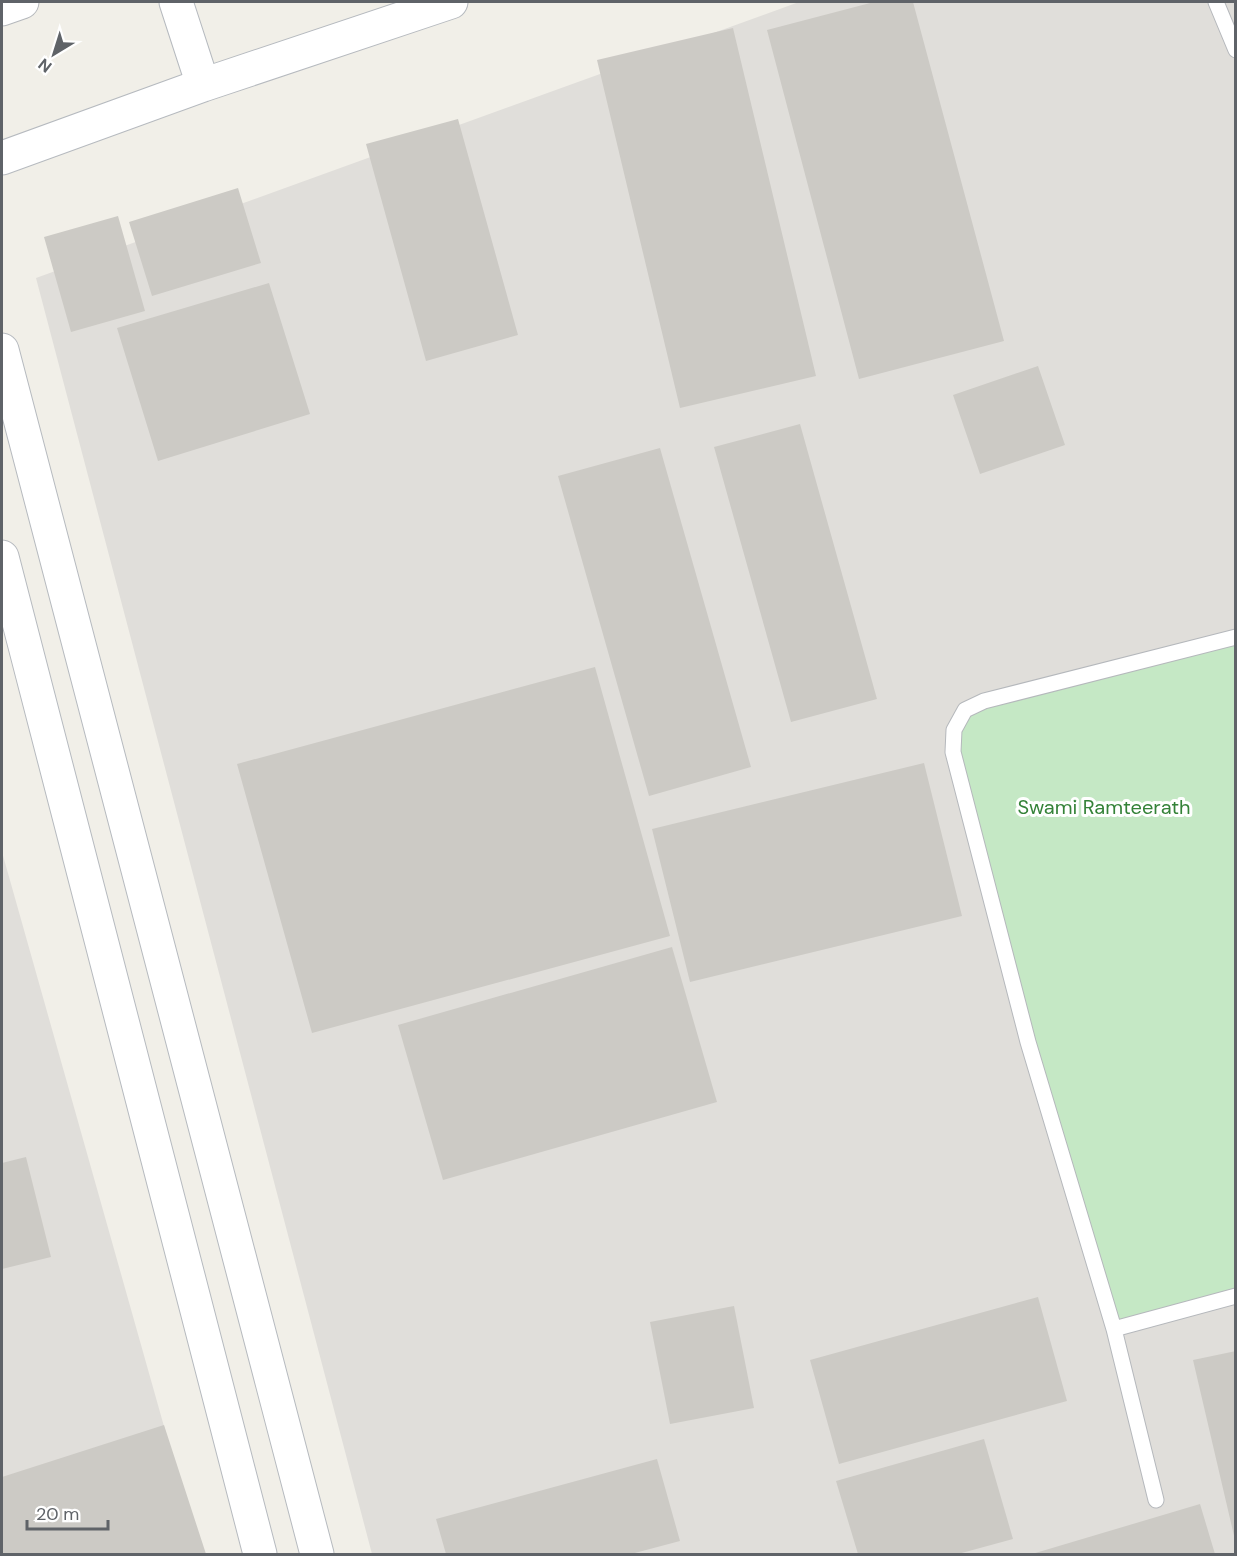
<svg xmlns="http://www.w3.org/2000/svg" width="1237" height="1556" font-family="'DM Sans',sans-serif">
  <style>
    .industrial { fill: #e0deda }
    .green { fill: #c5e8c5 }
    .building { fill: #cccac5 }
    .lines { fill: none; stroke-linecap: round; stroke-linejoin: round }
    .service-casing { stroke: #b5b8bc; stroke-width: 17 }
    .tertiary-casing { stroke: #b5b8bc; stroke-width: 35 }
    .secondary-casing { stroke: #b6babf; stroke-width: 35 }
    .service { stroke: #fff; stroke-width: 15 }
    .tertiary { stroke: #fff; stroke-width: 33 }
    .secondary { stroke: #fff; stroke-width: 33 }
    .labels { text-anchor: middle; stroke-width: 6; stroke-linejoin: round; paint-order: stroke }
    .park-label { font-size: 20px; fill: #348238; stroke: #fff }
  </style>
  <rect width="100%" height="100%" fill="#f1efe8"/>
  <path class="industrial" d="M799,2H1235V1554H372L36,278Z
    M2,852L200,1554H2Z"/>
  <path class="green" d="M1235,637V1296L1114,1329L953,752L965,710Z"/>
  <path class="building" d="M874,2H913L1004,341L859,379L767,30Z
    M733,28L816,376L680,408L597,60Z
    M458,119L518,335L426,361L366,144Z
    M238,188L261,263L152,296L129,222Z
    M118,216L145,311L71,332L44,237Z
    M269,283L310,414L158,461L117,328Z
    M1038,366L1065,445L980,474L953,395Z
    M800,424L877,699L791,722L714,447Z
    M660,448L751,767L649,796L558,476Z
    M595,667L670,936L312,1033L237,764Z
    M924,763L962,916L690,982L652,829Z
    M672,947L717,1102L443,1180L398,1025Z
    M26,1157L51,1257L2,1269V1163Z
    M1038,1297L1067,1401L839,1464L810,1360Z
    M734,1306L754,1408L670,1424L650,1322Z
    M1236,1351V1540H1235L1193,1360Z
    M164,1425L206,1554H2V1477Z
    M984,1439L1013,1539L958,1554H858L836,1481Z
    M657,1459L680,1541L631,1554H446L436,1519Z
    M1200,1504L1215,1554H1032Z"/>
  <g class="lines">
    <g class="service-casing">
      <path id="service" d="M1216,2L1236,50
        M1114,1329L1236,1296
        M1156,1500L1114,1329L1028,1042L953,752L954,730L965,710L984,701L1236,637"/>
    </g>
    <g class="tertiary-casing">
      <path id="tertiary" d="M2,9L22,2"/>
    </g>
    <g class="secondary-casing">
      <path id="secondary" d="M176,2L203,85
        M2,158L203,85L451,2
        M2,350L317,1554
        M2,557L260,1554"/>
    </g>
    <use href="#service" class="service"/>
    <use href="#tertiary" class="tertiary"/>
    <use href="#secondary" class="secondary"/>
  </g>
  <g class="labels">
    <g class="park-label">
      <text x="1104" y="814">Swami Ramteerath</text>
    </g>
  </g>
  <rect width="1237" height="1556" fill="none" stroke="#5f6368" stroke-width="6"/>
  <g transform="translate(54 54) rotate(218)" stroke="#ffffff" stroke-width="4.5" paint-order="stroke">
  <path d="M0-4.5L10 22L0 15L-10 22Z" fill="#5f6368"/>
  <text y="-9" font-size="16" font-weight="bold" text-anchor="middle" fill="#5f6368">N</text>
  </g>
  <path d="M27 1520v9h81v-9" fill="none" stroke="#5f6368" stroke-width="3"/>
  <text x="36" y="1520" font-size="18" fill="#5f6368" stroke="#ffffff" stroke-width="4.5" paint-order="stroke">20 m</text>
</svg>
